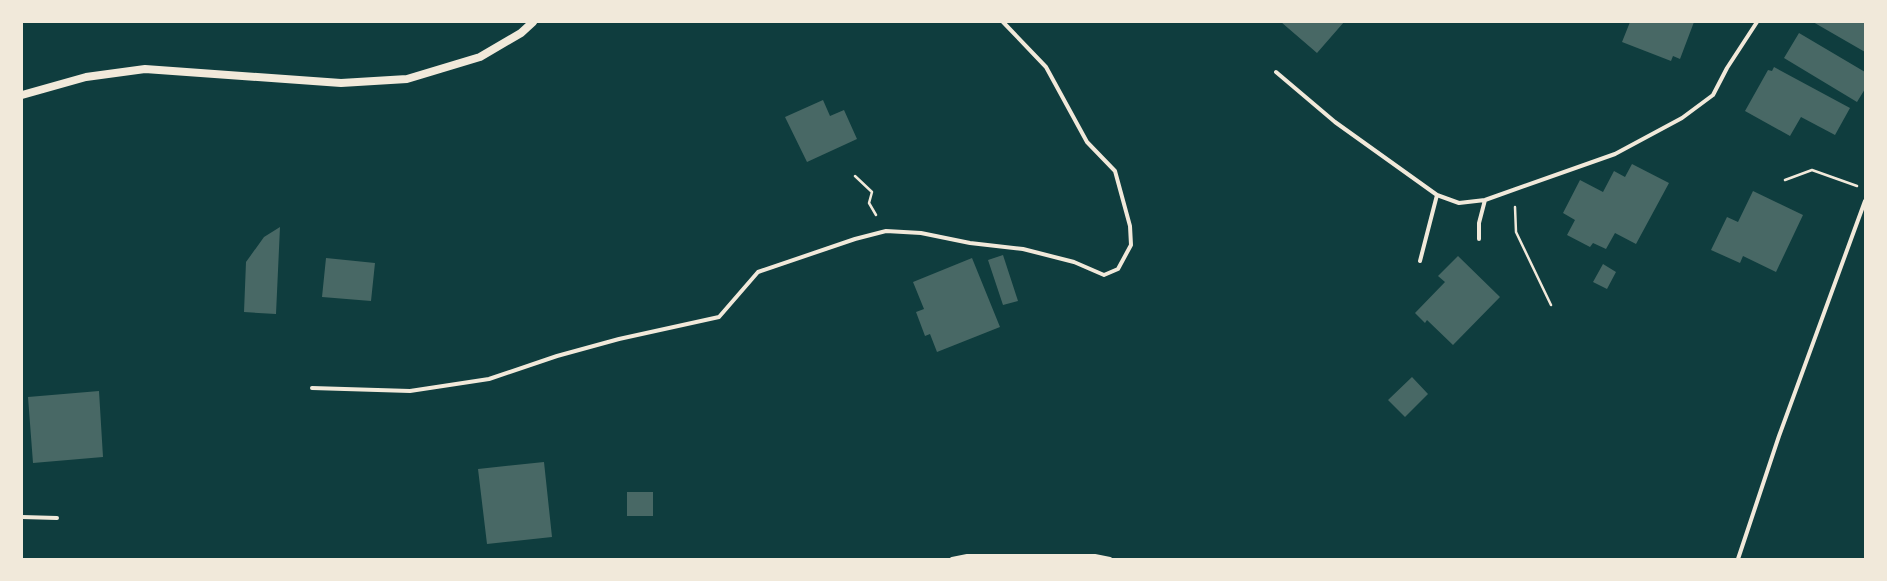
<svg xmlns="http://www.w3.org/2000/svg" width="1887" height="581" font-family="Bitter,serif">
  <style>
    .building { fill: #486865 }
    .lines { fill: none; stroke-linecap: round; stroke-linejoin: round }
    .path { stroke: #f1e9da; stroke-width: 2.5 }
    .minor { stroke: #f1e9da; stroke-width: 4 }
    .secondary { stroke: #f1e9da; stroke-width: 8 }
  </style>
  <rect width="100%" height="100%" fill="#0f3d3e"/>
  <path class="building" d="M1281,22H1344L1317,53Z
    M1630,22H1694L1680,59L1673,56L1671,61L1622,42Z
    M1813,22H1865V52Z
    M1799,33L1865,72V89L1857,102L1784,58Z
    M1774,67L1850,108L1835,135L1801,117L1790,136L1745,111L1768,70L1772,71Z
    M823,100L830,116L844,110L857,139L807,162L785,117Z
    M1632,164L1669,183L1636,244L1615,233L1606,249L1593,243L1590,247L1567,235L1575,220L1563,213L1580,180L1603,192L1614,171L1625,177Z
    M1753,191L1803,215L1776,272L1743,256L1740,263L1711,250L1727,217L1738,222Z
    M280,227L276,314L244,312L246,262L264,237Z
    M1003,255L1018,301L1003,305L988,260Z
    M1458,256L1500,297L1453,345L1427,320L1425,323L1415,313L1445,282L1438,276Z
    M326,258L375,263L371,301L322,297Z
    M972,258L1000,327L937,352L930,334L925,336L916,312L924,309L913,282Z
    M1603,264L1616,272L1607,289L1593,282Z
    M1412,377L1428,394L1405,417L1388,400Z
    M99,391L103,457L33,463L28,397Z
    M544,462L552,537L487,544L478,469Z
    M627,492H653V516H627Z"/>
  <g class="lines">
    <path class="path" d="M855,176L872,192L869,203L876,215
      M1785,180L1812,170L1857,186
      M1515,207L1516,232L1551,305"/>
    <path class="minor" d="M1276,72L1335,122L1437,195L1459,203L1485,200L1615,154L1682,118L1713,95L1727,68L1757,22
      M1479,239V223L1485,200
      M1420,261L1437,195
      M312,388L410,391L489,379L557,356L619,339L719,317L758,272L855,239L886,231L921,233L970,243L1023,249L1074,262L1104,275L1118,269L1131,245L1130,226L1115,171L1087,142L1046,67L1003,22
      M22,517L57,518
      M952,559L967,556H1095L1110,559
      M1738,559L1779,436L1865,201"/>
    <path class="secondary" d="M22,95L86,77L145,69L341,83L407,79L480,57L521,33L533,22"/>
  </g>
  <rect width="1887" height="581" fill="none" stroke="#f1e9da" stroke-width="46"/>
</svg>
